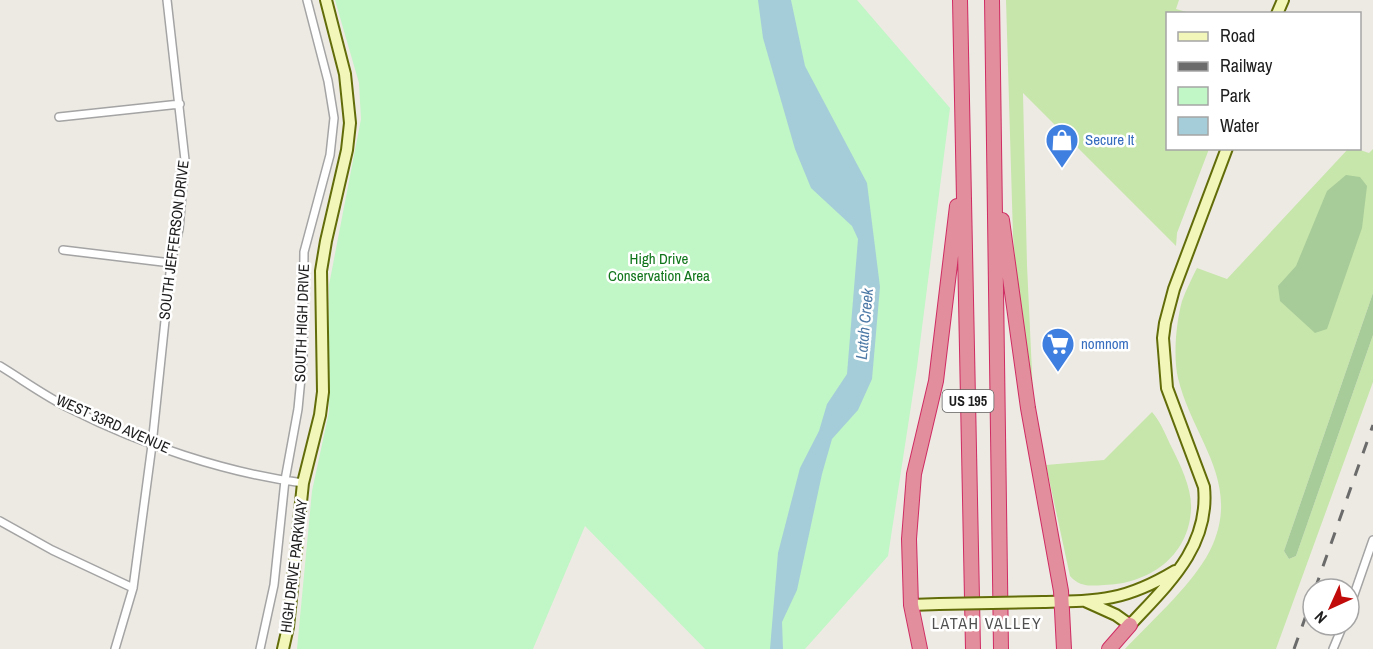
<svg xmlns="http://www.w3.org/2000/svg" width="1373" height="649" font-family="'Archivo Narrow',sans-serif">
  <style>
    .grass { fill: #c7e6ab }
    .forest { fill: #a7cb99 }
    .park { fill: #c1f6c6 }
    .water { fill: #a5cdd9 }
    .lines { fill: none; stroke-linecap: round; stroke-linejoin: round }
    .street-casing { stroke: #a4a4a4; stroke-width: 10 }
    .secondary-casing { stroke: #626d0a; stroke-width: 14 }
    .highway-casing { stroke: #cf2c63; stroke-width: 16 }
    .street { stroke: #fff; stroke-width: 7 }
    .secondary { stroke: #f2f6b8; stroke-width: 10 }
    .highway { stroke: #e28e9c; stroke-width: 14 }
    .rail { stroke: #6b6b6b; stroke-width: 3; stroke-dasharray: 12 12; stroke-linecap: butt }
    .secondary-bridge-casing { stroke: #626d0a; stroke-width: 14; stroke-linecap: butt }
    .secondary-bridge { stroke: #f2f6b8; stroke-width: 10 }
    .labels { text-anchor: middle; stroke-width: 5; stroke-linejoin: round; paint-order: stroke }
    .shield { fill: #fff; stroke: #616161; stroke-width: 1.5 }
    .shield-label { font-size: 14px; font-weight: bold; fill: #1d1d1d }
    .shop-label { font-size: 15px; fill: #366cbe; stroke: #fff; text-anchor: start }
    .street-label { font-size: 15px; fill: #1d1d1d; stroke: #fff }
    .park-label { font-size: 15px; fill: #10751a; stroke: #fff }
    .water-label { font-size: 16px; font-style: italic; fill: #4e7aa7; stroke: #fff }
    .neighbourhood-label { font-size: 16px; letter-spacing: 1.5px; fill: #505050; stroke: #fff }
  </style>
  <rect width="100%" height="100%" fill="#edeae3"/>
  <path class="grass" d="M1006,0H1179L1176,9L1190,13L1168,14V148L1209,149L1177,233L1176,246L1023,93L1027,265L1033,394L1019,303L1013,236Z
    M1348,149H1357L1369,153L1373,149V293L1284,551L1289,559L1296,556L1373,335V382L1276,649H1125C1152,620 1198,580 1213,544C1240,480 1192,437 1178,378C1173,357 1176,323 1182,301C1186,290 1192,278 1197,268L1227,279Z
    M1152,412C1161,422 1166,436 1172,448C1181,466 1192,489 1191,509C1189,557 1148,584 1104,585C1089,586 1080,587 1070,576L1046,465L1104,460Z"/>
  <path class="forest" d="M1346,175L1360,177L1367,186L1362,228L1327,329L1315,333L1280,301L1278,286L1296,266L1327,191Z
    M1373,293V335L1296,556L1289,559L1284,551Z"/>
  <path class="park" d="M335,0H857L950,108L917,367L888,556L805,649H705L585,526L533,649H297L312,491L329,412V285L361,119L359,83Z"/>
  <path class="water" d="M758,0H791L805,66L867,183L880,287L872,379L858,410L832,439L822,474L797,590L782,622L783,649H770L778,553L800,468L819,431L827,404L847,374L858,239L852,226L811,188L795,149L763,38Z"/>
  <g class="lines">
    <g class="street-casing">
      <path id="street" d="M59,117L180,104
        M63,250L171,263
        M0,366C23,380 46,397 71,409C140,444 226,473 303,483
        M0,521L52,550L133,588
        M1349,609L1373,540
        M115,649L133,588L152,445L171,263L179,229L185,160L167,0
        M260,649L274,585L285,480L298,409L303,357L304,252L330,155L334,118L328,81L307,0
        M1333,649L1343,625"/>
    </g>
    <g class="secondary-casing">
      <path id="secondary" d="M1277,14L1283,0
        M1085,601L1116,615L1130,625C1167,585 1210,547 1204,487L1167,388L1163,338L1165,323L1174,289L1227,148
        M1043,602C1100,601 1125,601 1175,571
        M911,605L939,604
        M283,649L288,627L303,483L320,415L323,392L321,271L326,241L347,150L350,123L345,74L326,0"/>
    </g>
    <g class="highway-casing">
      <path id="highway" d="M960,0L973,649
        M992,0L1001,649
        M1002,220L1028,408L1061,591L1064,649
        M920,649L911,605L909,539L914,474L936,381L957,206
        M1109,649L1130,625"/>
    </g>
    <use href="#street" class="street"/>
    <use href="#secondary" class="secondary"/>
    <use href="#highway" class="highway"/>
    <path class="rail" d="M1315,589L1373,425
      M1294,649L1313,596"/>
    <g class="secondary-bridge-casing">
      <path id="secondary-bridge" d="M939,604L1043,602"/>
    </g>
    <use href="#secondary-bridge" class="secondary-bridge"/>
  </g>
  <defs>
    <g id="shop-pin" transform="scale(1.725)"><path d="M0 17L-7.5 6A9.5 9.5 0 1 1 7.5 6Z" fill="#3f7fe0" stroke="#fff"/><path d="M-5-2.5h2.3a2.7 3.5 0 0 1 5.4 0H5L5.5 6h-11ZM-1.5-2.5h3a1.5 2.3 0 0 0-3 0Z" fill="#fff"/></g>
    <g id="supermarket-pin" transform="scale(1.725)"><path d="M0 17L-7.5 6A9.5 9.5 0 1 1 7.5 6Z" fill="#3f7fe0" stroke="#fff"/><path d="M-6-5.5h2.5l.6 2H6L4.5 2H-2.5L-4.4-4H-6ZM-1.5 3.2a1.3 1.3 0 1 0 .1 0ZM3 3.2a1.3 1.3 0 1 0 .1 0Z" fill="#fff"/></g>
  </defs>
  <g fill-rule="evenodd">
    <use href="#shop-pin" x="1062" y="140"/>
    <use href="#supermarket-pin" x="1058" y="344"/>
  </g>
  <g class="labels">
    <rect class="shield" x="942.5" y="390" width="51" height="22" rx="4.5"/>
    <g class="shield-label">
      <text x="968" y="406">US 195</text>
    </g>
    <g class="shop-label">
      <text x="1085" y="145">Secure It</text>
      <text x="1081" y="349">nomnom</text>
    </g>
    <g class="street-label">
      <text transform="translate(174 240) rotate(-83)" y="5">SOUTH JEFFERSON DRIVE</text>
      <text transform="translate(302 323) rotate(-88)" y="5">SOUTH HIGH DRIVE</text>
      <text transform="translate(113 424) rotate(24)" y="5">WEST 33RD AVENUE</text>
      <text transform="translate(294 566) rotate(-83)" y="5">HIGH DRIVE PARKWAY</text>
    </g>
    <g class="park-label">
      <text x="659" y="264">High Drive<tspan x="659" dy="17">Conservation Area</tspan></text>
    </g>
    <g class="water-label">
      <text transform="translate(864 324) rotate(-85)" y="6">Latah Creek</text>
    </g>
    <g class="neighbourhood-label">
      <text x="987" y="629">LATAH VALLEY</text>
    </g>
  </g>
  <rect x="1166" y="12" width="195" height="138" fill="#ffffff" stroke="#a5a5a5" stroke-width="1.5"/>
  <rect x="1178" y="32" width="30" height="9" fill="#f2f6b8" stroke="#a5a5a5" stroke-width="1.5"/>
  <text x="1220" y="42" font-size="18" fill="#1d1d1d">Road</text>
  <rect x="1178" y="62" width="30" height="9" fill="#6b6b6b" stroke="#a5a5a5" stroke-width="1.5"/>
  <text x="1220" y="72" font-size="18" fill="#1d1d1d">Railway</text>
  <rect x="1178" y="87" width="30" height="18" fill="#c1f6c6" stroke="#a5a5a5" stroke-width="1.5"/>
  <text x="1220" y="102" font-size="18" fill="#1d1d1d">Park</text>
  <rect x="1178" y="117" width="30" height="18" fill="#a5cdd9" stroke="#a5a5a5" stroke-width="1.5"/>
  <text x="1220" y="132" font-size="18" fill="#1d1d1d">Water</text>
  <g transform="translate(1331 607) rotate(225)"><circle r="28" fill="#ffffff" stroke="#a5a5a5" stroke-width="1.5"/>
  <path d="M0-4.5L10 22L0 15L-10 22Z" fill="#c00b0a"/>
  <text y="-9" font-size="16" font-weight="bold" text-anchor="middle" fill="#1d1d1d">N</text>
  </g>
</svg>
